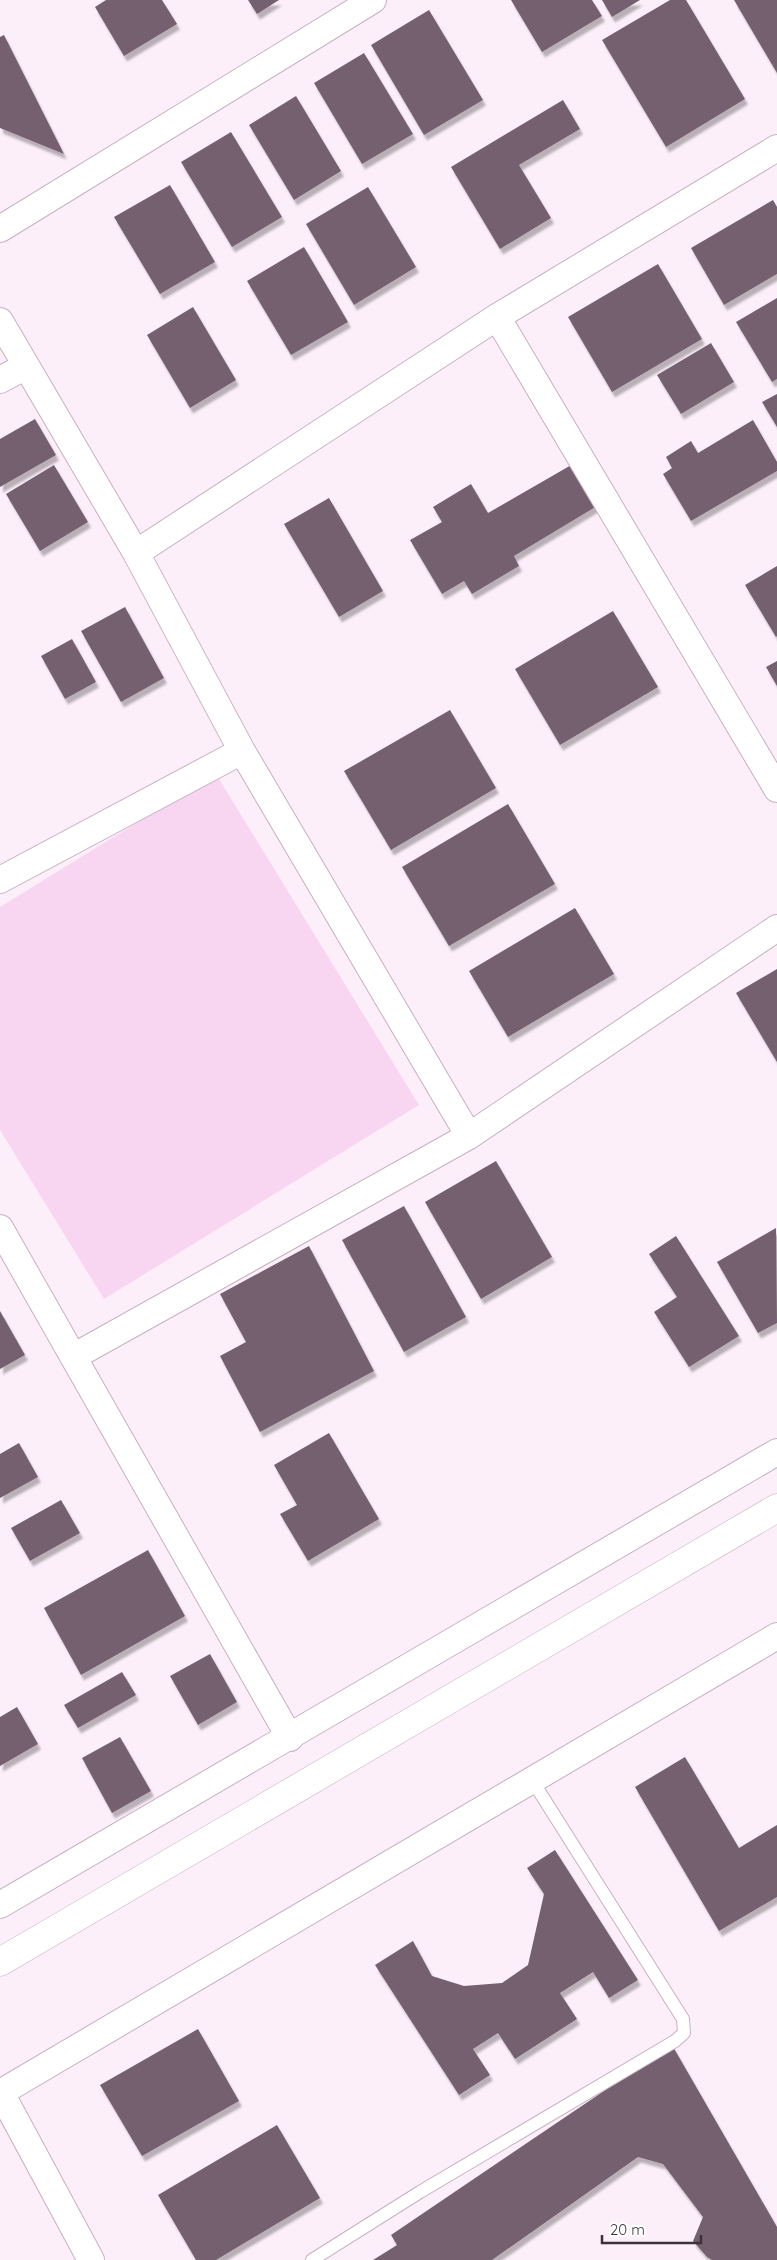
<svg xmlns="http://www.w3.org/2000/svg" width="777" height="2260" font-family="Quicksand,sans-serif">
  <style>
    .green { fill: #f8d6f1 }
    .building { fill: #746070; filter: url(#shadow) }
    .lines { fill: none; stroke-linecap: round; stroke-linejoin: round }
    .service-casing { stroke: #c6b0c1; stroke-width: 14 }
    .minor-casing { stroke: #c6b0c1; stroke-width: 28 }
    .tertiary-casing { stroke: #c6b0c1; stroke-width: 29 }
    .service { stroke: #fff; stroke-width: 12 }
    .minor { stroke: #fff; stroke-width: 26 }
    .tertiary { stroke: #fff; stroke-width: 28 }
  </style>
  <defs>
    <filter id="shadow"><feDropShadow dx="3" dy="5.5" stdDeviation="1" flood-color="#0004"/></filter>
  </defs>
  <rect width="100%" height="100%" fill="#fdeff9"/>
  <path class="green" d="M216,774L419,1105L104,1299L0,1130V907Z"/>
  <path class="building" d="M106,0H162L177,24L124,56L95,7Z
    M248,0H279L257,14Z
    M511,0H592L602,16L542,52Z
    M602,0H640L612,17Z
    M670,0H686L745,99L666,147L602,40Z
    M734,0H777V73Z
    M429,10L483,100L424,135L371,45Z
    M4,35L64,154L0,128V37Z
    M364,53L413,134L362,164L314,83Z
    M296,96L341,171L294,200L249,125Z
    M563,100L580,129L519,165L551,218L500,249L451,167Z
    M231,132L282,217L232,247L181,162Z
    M170,185L215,262L160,294L114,217Z
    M368,187L416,267L354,305L306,224Z
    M773,200L777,207V274L724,305L691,248Z
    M304,247L348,322L291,355L247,281Z
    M658,264L702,339L612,392L568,317Z
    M777,298V379L772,382L736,322Z
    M193,307L236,380L190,408L147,335Z
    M711,343L734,382L681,414L657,375Z
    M777,394V427L762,402Z
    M35,419L56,455L0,487V439Z
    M753,420L777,462V471L691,521L663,474L672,468L666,457L691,441L698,453Z
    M573,464L597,506L514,556L519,566L472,594L464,581L442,594L410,540L442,522L433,507L471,484L488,513Z
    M54,465L88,522L40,551L6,494Z
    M329,498L383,591L339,617L284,524Z
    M777,566V636L776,637L745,585Z
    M125,607L164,678L121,702L81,631Z
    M613,611L658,687L560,745L515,669Z
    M72,639L96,682L65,699L41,656Z
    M777,661V686L766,667Z
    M450,710L496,788L391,850L344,771Z
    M508,804L555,884L449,946L402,867Z
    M575,908L614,974L508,1037L469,971Z
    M777,969V1062L736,993Z
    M496,1161L552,1257L481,1299L425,1202Z
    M404,1206L466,1317L404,1352L342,1240Z
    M776,1228L777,1323L758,1333L717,1262Z
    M676,1236L739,1336L689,1367L654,1312L677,1297L649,1254Z
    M309,1246L374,1371L260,1432L220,1356L246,1342L220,1294Z
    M0,1311L25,1355L0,1369Z
    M329,1433L379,1519L308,1561L280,1514L297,1505L274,1465Z
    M19,1443L38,1477L0,1498V1454Z
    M61,1500L80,1533L30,1561L11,1528Z
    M148,1550L185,1616L81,1675L44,1608Z
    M210,1654L237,1702L198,1725L170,1676Z
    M122,1672L136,1695L78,1728L64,1705Z
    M17,1707L38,1744L0,1766V1717Z
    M120,1737L151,1791L112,1813L82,1758Z
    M685,1757L739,1848L777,1825V1897L719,1931L635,1787Z
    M555,1850L638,1980L609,1998L593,1972L560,1993L577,2019L515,2059L498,2033L473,2049L490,2075L459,2095L375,1965L413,1941L432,1976L464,1986L502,1983L528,1965L544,1894L527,1868Z
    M198,2029L239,2101L142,2156L100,2085Z
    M672,2045L777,2227V2260H712L707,2257L693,2241L703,2217L663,2164L638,2157L492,2260H373L397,2245L391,2235Z
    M277,2125L320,2198L216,2260H196L158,2195Z"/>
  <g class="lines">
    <g class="service-casing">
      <path id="service" d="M312,2260L420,2192L675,2041L684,2033L683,2019L532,1780"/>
    </g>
    <g class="minor-casing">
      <path id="minor" d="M0,229L373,0
        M497,317L777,789
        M0,321L136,553L242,751L469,1136
        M0,380L26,366
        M136,553L497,317L777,148
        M0,880L242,751
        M0,1228L290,1738
        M73,1357L469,1136L777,928
        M0,1905L777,1452
        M0,2093L777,1636
        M1,2093L91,2260"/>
    </g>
    <g class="tertiary-casing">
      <path id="tertiary" d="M0,1962L777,1508"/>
    </g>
    <use href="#service" class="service"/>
    <use href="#minor" class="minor"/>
    <use href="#tertiary" class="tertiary"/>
  </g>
  <path d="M602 2235v8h99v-8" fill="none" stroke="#3c333a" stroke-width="2.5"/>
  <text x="610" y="2235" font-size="15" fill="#3c333a" stroke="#ffffff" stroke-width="4" paint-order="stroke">20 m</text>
</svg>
